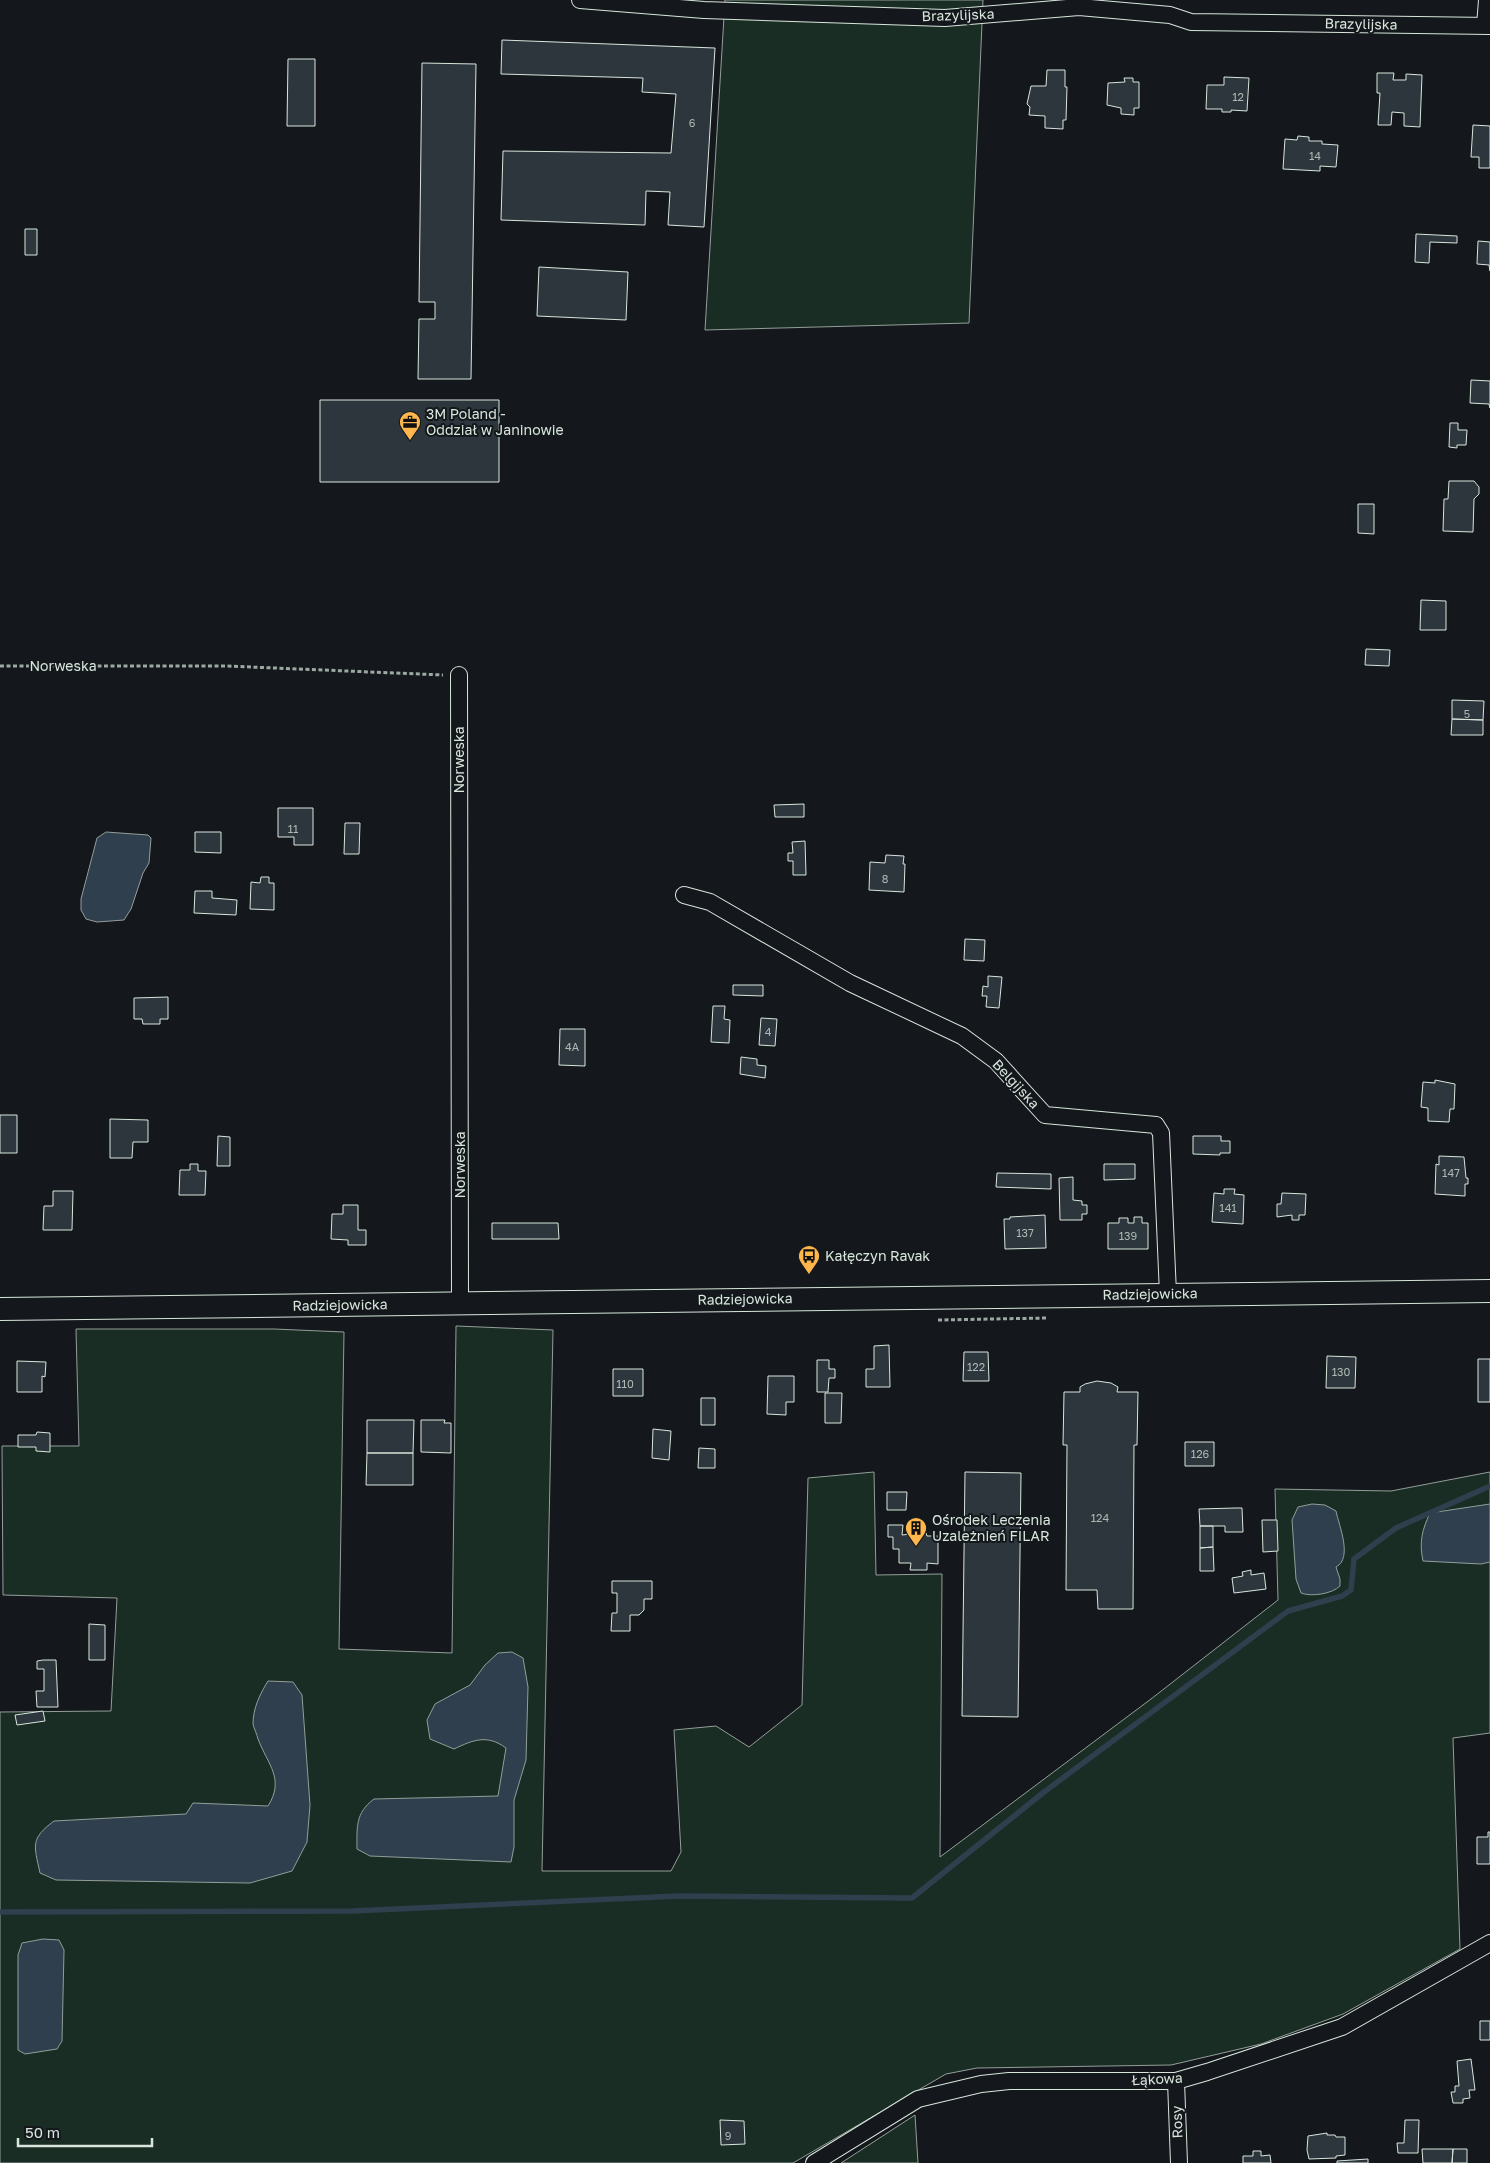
<svg xmlns="http://www.w3.org/2000/svg" width="1490" height="2163" font-family="'Golos Text',sans-serif">
  <style>
    .green { fill: #1a2d24; stroke: #939e99 }
    .water { fill: #2f3f4d; stroke: #939e99 }
    .lines { fill: none; stroke-linecap: round; stroke-linejoin: round }
    .stream { stroke: #2f3f4d; stroke-width: 5.5 }
    .building { fill: #2c363c; stroke: #d8e6dc }
    .street-casing { stroke: #d8e6dc; stroke-width: 18 }
    .secondary-casing { stroke: #d8e6dc; stroke-width: 24 }
    .path { stroke: #9da8a2; stroke-width: 3; stroke-dasharray: 4 2.5; stroke-linecap: butt }
    .street { stroke: #14181c; stroke-width: 16 }
    .secondary { stroke: #14181c; stroke-width: 22 }
    .labels { text-anchor: middle; stroke-width: 4; stroke-linejoin: round; paint-order: stroke }
    .number-label { font-size: 11px; fill: #adbab4 }
    .street-label { font-size: 14px; fill: #d8e6dc; stroke: #14181c }
    .poi-label { font-size: 14px; fill: #d8e6dc; stroke: #14181c; text-anchor: start }
  </style>
  <rect width="100%" height="100%" fill="#14181c"/>
  <path class="green" d="M725,0H983L969,323L705,330Z
    M456,1326L553,1330L542,1871H671L681,1852L674,1730L716,1726L749,1747L802,1705L808,1478L874,1472L876,1575L942,1574L940,1857L1151,1699L1278,1600L1275,1489L1391,1491L1490,1472V1733L1453,1738L1460,1949L1343,2014L1261,2044L1171,2065L977,2068L946,2074L793,2163H0V1712L111,1711L117,1598L3,1595L2,1446H79L76,1329H274L344,1332L339,1649L452,1653Z
    M915,2115L918,2163H841Z"/>
  <path class="water" d="M106,832L148,835L151,838L149,863L143,873L131,909L124,920L97,922L86,919L81,910V899L97,838Z
    M1312,1504L1325,1505L1336,1511C1339,1526 1353,1558 1336,1567L1340,1579V1586C1332,1594 1311,1597 1301,1593L1296,1579L1292,1520L1298,1507Z
    M1490,1504V1562L1481,1564L1423,1561C1419,1542 1422,1530 1430,1513Z
    M512,1652L523,1658L528,1687L526,1760L514,1800V1847L511,1862L370,1856L357,1849C357,1828 355,1813 374,1799L498,1796L506,1748C487,1734 473,1740 454,1749L430,1739L427,1720L435,1704L470,1685L485,1665L498,1653Z
    M268,1681L293,1682L302,1695L310,1805L307,1842L292,1871L250,1883L56,1880L40,1873C34,1845 30,1839 54,1821L186,1814L193,1803L268,1806C285,1779 268,1765 258,1739C257,1734 254,1729 253,1724C253,1708 260,1694 268,1681Z
    M43,1939L59,1940L64,1950L62,2041L57,2049L25,2054L18,2050V1955L22,1943Z"/>
  <g class="lines">
    <path class="stream" d="M0,1912L353,1911L678,1896L912,1898L1044,1792L1288,1611L1342,1596L1351,1590L1354,1559L1396,1528L1490,1486"/>
  </g>
  <path class="building" d="M502,40L715,48L704,227L668,225L670,192L646,191L645,225L501,220L503,151L671,153L676,94L642,92L643,78L501,74Z
    M288,59H315V126H287Z
    M422,63L476,64L471,379H418L419,319H435V302H419Z
    M1047,70H1065V87H1067L1066,120H1063V129L1045,128V116L1029,115L1030,107L1027,104L1031,86H1046Z
    M1377,73H1394L1393,80H1406V74L1422,75L1420,127L1404,126V113L1392,112L1391,125H1378L1380,93H1377Z
    M1224,77L1249,78L1247,111L1231,110V112H1222V109H1206L1207,85H1224Z
    M1124,78H1133V82H1139V108H1134V115L1121,114V108L1107,105L1108,83L1125,82Z
    M1473,125L1490,126V168H1479V157H1471Z
    M1298,136L1309,137V141H1322V144L1338,145L1336,167L1320,166V171L1283,169L1285,139L1297,140Z
    M25,229H37V255H25Z
    M1416,234L1457,236V243L1430,242L1429,263L1415,262Z
    M1478,241L1490,242V271L1489,265L1477,264Z
    M539,267L628,272L626,320L537,316Z
    M1471,380L1490,381V408L1489,404L1470,403Z
    M320,400H499V482H320Z
    M1450,423H1458V430H1467L1466,445H1457V448L1449,447Z
    M1449,481H1474L1479,487V494L1474,499L1473,532L1443,531L1444,499H1448Z
    M1358,504H1374V534L1358,533Z
    M1421,600L1446,601V630H1420Z
    M1366,649L1390,650L1389,666L1365,665Z
    M1452,700L1484,701L1483,720L1452,719Z
    M1452,719L1483,720V735H1451Z
    M804,804V817H775L774,805Z
    M278,808H313V845H294V837H278Z
    M345,823H360L359,854H344Z
    M195,832H221V853L195,852Z
    M805,841L806,875H793V861H788V853H793L792,842Z
    M886,855L904,856L903,864H905L904,892L869,890L870,862L885,863Z
    M261,877H269V883H274V910L250,909L251,882L260,883Z
    M195,891H212V898L237,900L236,915L194,913Z
    M965,939L985,940L984,961L964,960Z
    M988,976L1002,977L999,1008L986,1007L987,996H982L983,986L988,987Z
    M733,985H763V996L733,995Z
    M168,997V1019H160V1024H143L142,1019H134V998Z
    M713,1006H725L724,1019L730,1020L729,1043L711,1042Z
    M761,1018L777,1019L775,1046L759,1045Z
    M560,1029H585V1066L559,1065Z
    M741,1057L757,1059V1065L766,1066L765,1078L740,1074Z
    M1435,1080L1455,1084L1454,1109H1450L1449,1122L1428,1121V1108L1421,1107L1423,1082L1435,1083Z
    M0,1115H17V1153H0Z
    M110,1119L148,1120V1142H133L132,1158H110Z
    M218,1136L230,1137V1166H217Z
    M1193,1136H1221V1141H1230V1153H1220V1155L1193,1154Z
    M1439,1156L1464,1157L1466,1178H1468V1184H1465V1196L1435,1194L1436,1164L1439,1165Z
    M190,1164H198V1171H206L205,1195H179L180,1170H190Z
    M1104,1164H1135V1179L1104,1180Z
    M997,1173L1051,1174V1189L996,1187Z
    M1073,1177V1200L1082,1201V1205H1087V1214H1082V1220H1060L1059,1178Z
    M1224,1189H1235L1234,1194L1244,1195L1243,1224L1212,1222L1214,1193L1224,1194Z
    M53,1191H73L72,1230H43L44,1206H53Z
    M1282,1193L1306,1194L1305,1215H1299V1220H1292V1215L1277,1217V1204H1281Z
    M343,1205H358V1230H366V1245H348V1240L331,1239L332,1214H343Z
    M1045,1215L1046,1248L1005,1249L1004,1219H1010V1217Z
    M1134,1217H1142V1223H1148V1249H1108V1223H1119V1218H1128V1223H1134Z
    M492,1223H558L559,1239H492Z
    M889,1345L890,1387H866V1369H874V1346Z
    M964,1352H988L989,1381H963Z
    M1327,1356L1356,1357L1355,1388H1326Z
    M1478,1359H1490V1402H1478Z
    M817,1360H829V1369H835V1378H829L828,1392H817Z
    M17,1361L46,1362L45,1377L42,1376V1392H17Z
    M613,1369H643V1396H613Z
    M768,1376H794V1402H786V1415L767,1414Z
    M1097,1381L1111,1383L1118,1387L1117,1392H1138L1137,1445H1134L1133,1609H1098L1097,1590H1066L1067,1445H1063L1064,1392H1080V1387L1085,1384Z
    M825,1393H842L841,1423H825Z
    M701,1398H715V1425H701Z
    M367,1420H414L413,1453H367Z
    M421,1420H445L444,1423H451V1453L421,1452Z
    M653,1429L671,1431L669,1460L652,1458Z
    M37,1432L50,1433V1452L36,1451V1447H18V1435H36Z
    M1185,1442H1214V1466H1185Z
    M699,1448L715,1449V1468H698Z
    M367,1453H413V1485H366Z
    M965,1472L1021,1473L1018,1717L962,1716Z
    M887,1492H907L906,1510H887Z
    M1235,1508H1242L1243,1532H1225V1526H1200L1199,1509Z
    M1262,1520H1277L1278,1551L1263,1552Z
    M888,1525H903L902,1535L921,1533H926L927,1536H938V1564L927,1563V1570H910L911,1563H899V1549H893V1537H888Z
    M1200,1526H1213V1547L1200,1548Z
    M1213,1547L1214,1571H1200V1548Z
    M1251,1570V1575L1264,1573L1266,1589L1234,1593L1232,1578L1243,1576L1242,1572Z
    M612,1581H652V1599H644V1610L639,1615H630V1631H611L612,1613H617V1593H612Z
    M89,1624L105,1625V1660H89Z
    M43,1660H56L58,1707H37L36,1691H44V1669H37V1661Z
    M43,1711L45,1721L17,1725L15,1715Z
    M1488,1832H1490V1864H1477V1837H1488Z
    M1480,2021H1490V2040H1480Z
    M1471,2059L1475,2090H1469L1470,2098L1463,2099V2103H1453L1451,2092H1455V2086H1459L1457,2061Z
    M720,2120L744,2121L745,2144L721,2145Z
    M1405,2120H1419L1418,2153H1398L1397,2143H1404Z
    M1327,2133V2135H1335L1336,2137H1345V2155L1336,2156V2158L1309,2159L1307,2150L1308,2136Z
    M1422,2149H1453L1452,2163H1423Z
    M1453,2149H1467V2163H1452Z
    M1253,2151H1261V2156L1270,2155L1271,2163H1243V2156H1253Z
    M1368,2159V2163H1337V2161Z"/>
  <g class="lines">
    <g class="street-casing">
      <path id="street" d="M580,0L704,10L945,18L1079,7L1170,15L1191,22L1490,26
        M1485,26L1487,0
        M459,675L460,1303
        M684,895L710,902L850,983L962,1036L996,1061L1045,1115L1156,1125L1161,1133L1168,1294
        M1176,2081L1179,2163
        M814,2163L918,2099L981,2084L1009,2081H1176L1207,2072L1342,2027L1490,1943"/>
    </g>
    <g class="secondary-casing">
      <path id="secondary" d="M0,1309L1490,1291"/>
    </g>
    <path class="path" d="M0,666H226L443,675
      M938,1320L1047,1318"/>
    <use href="#street" class="street"/>
    <use href="#secondary" class="secondary"/>
  </g>
  <defs>
    <g id="office-pin" transform="scale(1.125)"><path d="M0 17L-7.5 6A9.5 9.5 0 1 1 7.5 6Z" fill="#ffb74d" stroke="#14181c"/><path d="M-6-3h4V-5.5h4V-3h4V5H-6ZM-1-4.5V-3h2v-1.5ZM-6 0V1H6V0Z" fill="#111"/></g>
    <g id="bus-pin" transform="scale(1.125)"><path d="M0 17L-7.5 6A9.5 9.5 0 1 1 7.5 6Z" fill="#ffb74d" stroke="#14181c"/><path d="M-5-6H5V4H4V6H2V4H-2V6H-4V4H-5ZM-3.5-4V0h7V-4ZM-3.5 1.2v1.5H-2V1.2ZM2 1.2v1.5H3.5V1.2Z" fill="#111"/></g>
    <g id="building-pin" transform="scale(1.125)"><path d="M0 17L-7.5 6A9.5 9.5 0 1 1 7.5 6Z" fill="#ffb74d" stroke="#14181c"/><path d="M-4-6H4V6H1V3H-1V6H-4ZM-2.5-4.3h1.7v1.8h-1.7ZM.8-4.3h1.7v1.8H.8ZM-2.5-1h1.7V.8h-1.7ZM.8-1h1.7V.8H.8Z" fill="#111"/></g>
  </defs>
  <g fill-rule="evenodd">
    <use href="#office-pin" x="410" y="422"/>
    <use href="#bus-pin" x="809" y="1256"/>
    <use href="#building-pin" x="916" y="1528"/>
  </g>
  <g class="labels">
    <g class="number-label">
      <text x="1238" y="101">12</text>
      <text x="692" y="127">6</text>
      <text x="1315" y="160">14</text>
      <text x="1467" y="718">5</text>
      <text x="293" y="833">11</text>
      <text x="885" y="883">8</text>
      <text x="768" y="1036">4</text>
      <text x="572" y="1051">4A</text>
      <text x="1451" y="1177">147</text>
      <text x="1228" y="1212">141</text>
      <text x="1025" y="1237">137</text>
      <text x="1128" y="1240">139</text>
      <text x="976" y="1371">122</text>
      <text x="1341" y="1376">130</text>
      <text x="625" y="1388">110</text>
      <text x="1200" y="1458">126</text>
      <text x="1100" y="1522">124</text>
      <text x="728" y="2140">9</text>
    </g>
    <g class="street-label">
      <text transform="translate(958 15) rotate(-2)" y="5">Brazylijska</text>
      <text transform="translate(1361 24) rotate(1)" y="5">Brazylijska</text>
      <text x="63" y="671">Norweska</text>
      <text transform="translate(459 760) rotate(-90)" y="5">Norweska</text>
      <text transform="translate(1016 1084) rotate(47)" y="5">Belgijska</text>
      <text transform="translate(460 1165) rotate(-90)" y="5">Norweska</text>
      <text transform="translate(1150 1294) rotate(-1)" y="5">Radziejowicka</text>
      <text transform="translate(745 1299) rotate(-1)" y="5">Radziejowicka</text>
      <text transform="translate(340 1305) rotate(-1)" y="5">Radziejowicka</text>
      <text transform="translate(1157 2079) rotate(-3)" y="5">Łąkowa</text>
      <text transform="translate(1177 2122) rotate(-92)" y="5">Rosy</text>
    </g>
    <g class="poi-label">
      <text x="426" y="419">3M Poland -<tspan x="426" dy="16">Oddział w Janinowie</tspan></text>
      <text x="825" y="1261">Kałęczyn Ravak</text>
      <text x="932" y="1525">Ośrodek Leczenia<tspan x="932" dy="16">Uzależnień FILAR</tspan></text>
    </g>
  </g>
  <path d="M18 2138v8h134v-8" fill="none" stroke="#d8e6dc" stroke-width="2.5"/>
  <text x="25" y="2138" font-size="15" fill="#d8e6dc" stroke="#14181c" stroke-width="4" paint-order="stroke">50 m</text>
</svg>
